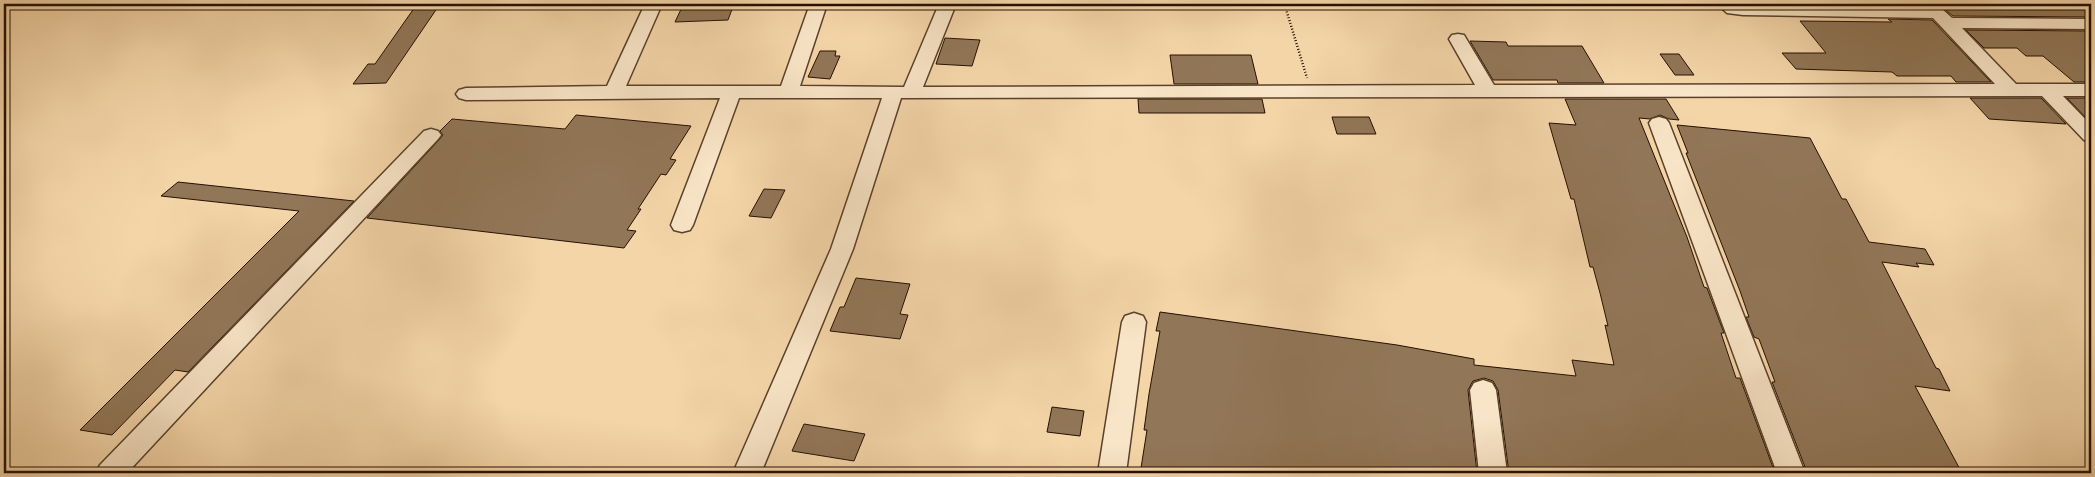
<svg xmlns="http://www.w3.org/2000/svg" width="2095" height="477" font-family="'IM FELL Double Pica',serif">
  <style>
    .building { fill: #917657; stroke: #251000 }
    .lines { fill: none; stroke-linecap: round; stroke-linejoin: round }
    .minor-casing { stroke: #59412a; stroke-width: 3 }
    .path { stroke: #251000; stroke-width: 2.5; stroke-dasharray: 1 2; stroke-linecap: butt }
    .minor { fill: #f8e4c6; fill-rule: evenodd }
  </style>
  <rect width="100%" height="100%" fill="#f4d5a8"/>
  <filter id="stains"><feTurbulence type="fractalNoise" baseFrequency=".004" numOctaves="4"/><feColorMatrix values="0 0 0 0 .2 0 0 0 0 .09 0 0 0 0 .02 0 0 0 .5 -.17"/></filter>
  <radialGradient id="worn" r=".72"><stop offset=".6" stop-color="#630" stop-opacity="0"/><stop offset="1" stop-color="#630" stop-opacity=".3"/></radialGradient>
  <path class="building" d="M417,4H440L386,83L353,84L368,64H375Z
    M701,4H734L728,20L675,22L683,5Z
    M1933,4H2091V17L1953,16L1943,8Z
    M1888,19L1932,20L1991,82H1956L1951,76H1897L1892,72L1796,69L1782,53H1826L1800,21L1892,22Z
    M1966,30L2091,31V82H2074L2043,56H2026L2017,48H1984Z
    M945,38L980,40L972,66L936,64Z
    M1470,41L1506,42L1508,46H1582L1604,83H1558L1557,80H1493Z
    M820,51H836L835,56H840L830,79L808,77Z
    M1660,54H1679L1694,75H1675Z
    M1170,55H1251L1258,84H1174Z
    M1970,98H2041L2066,124L1989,119Z
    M2067,98H2091V123Z
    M1138,99H1262L1265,113H1139Z
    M1565,99H1666L1679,120L1669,119L1660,115L1650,119L1639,118L1687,237L1704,287L1707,288L1724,333H1721L1736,378H1740L1775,473H1509L1498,390L1493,381L1484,378L1473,381L1468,390L1477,473H1172L1141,468L1147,430H1144L1149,394L1160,331H1156L1160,312L1397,345L1474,359V365L1576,376L1572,360L1614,365L1605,325L1608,326L1600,293L1593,267H1590L1574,199H1571L1549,123L1576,125Z
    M576,115L691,126L670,159L676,160L666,175L661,174L638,209H641L627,230L636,231L624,248L367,218L439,140L443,135L440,131L452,119L565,129Z
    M1332,117H1369L1376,134H1337Z
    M1677,125L1810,138L1842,199H1846L1869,242L1925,249L1934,265L1916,263L1919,267L1882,262L1936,368L1939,369L1950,391L1915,386L1962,473L1807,472L1772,382H1775L1759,339L1754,337L1746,317H1749L1740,291L1686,153H1688Z
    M178,182L354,201L188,372L175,370L112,435L80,430L299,211L161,196Z
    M764,189L785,190L771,218L749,216Z
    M856,278L910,284L900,314L908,315L900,339L830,331L840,307H844Z
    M1052,407L1084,411L1080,436L1047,432Z
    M804,424L865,434L854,461L792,451Z"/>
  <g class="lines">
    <g class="minor-casing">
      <path id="minor" d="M645,4H662L626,86H781L810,4H827L800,86L904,87L939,4H956L923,87L1475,85L1449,39L1452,35L1458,34L1464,35L1494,85L1995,84L1933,18L1743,15L1727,13L1717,4L1936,8L1942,9L1952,18L2091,19V29L1962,28L2016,84H2091V96H2063L2091,125V142L2084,140L2042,96L901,98L853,249L761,473H733L831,249L882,98H739L693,225L690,230L682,232L674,230L671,225L720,98L466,100L459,98L456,94L459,90L466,88L607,86Z
        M1659,117L1666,119L1669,123L1805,473H1777L1649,123L1652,119Z
        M431,129L438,131L441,135L438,139L127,473H96L100,465L424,131Z
        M1134,313L1143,316L1146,322L1126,473H1098L1122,322L1125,316Z
        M1483,380L1492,383L1496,390L1507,473H1479L1470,390L1474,383Z"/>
    </g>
    <path class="path" d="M1253,4L1286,9L1307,78"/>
    <use href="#minor" class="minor"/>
  </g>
  <rect width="2095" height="477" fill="none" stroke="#f4d5a8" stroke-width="20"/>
  <rect x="5" y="5" width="2085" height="467" fill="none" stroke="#251000" stroke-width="2.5"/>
  <rect x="10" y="10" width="2075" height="457" fill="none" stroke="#251000"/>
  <rect width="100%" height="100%" filter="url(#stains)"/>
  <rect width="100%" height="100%" fill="url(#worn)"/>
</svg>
